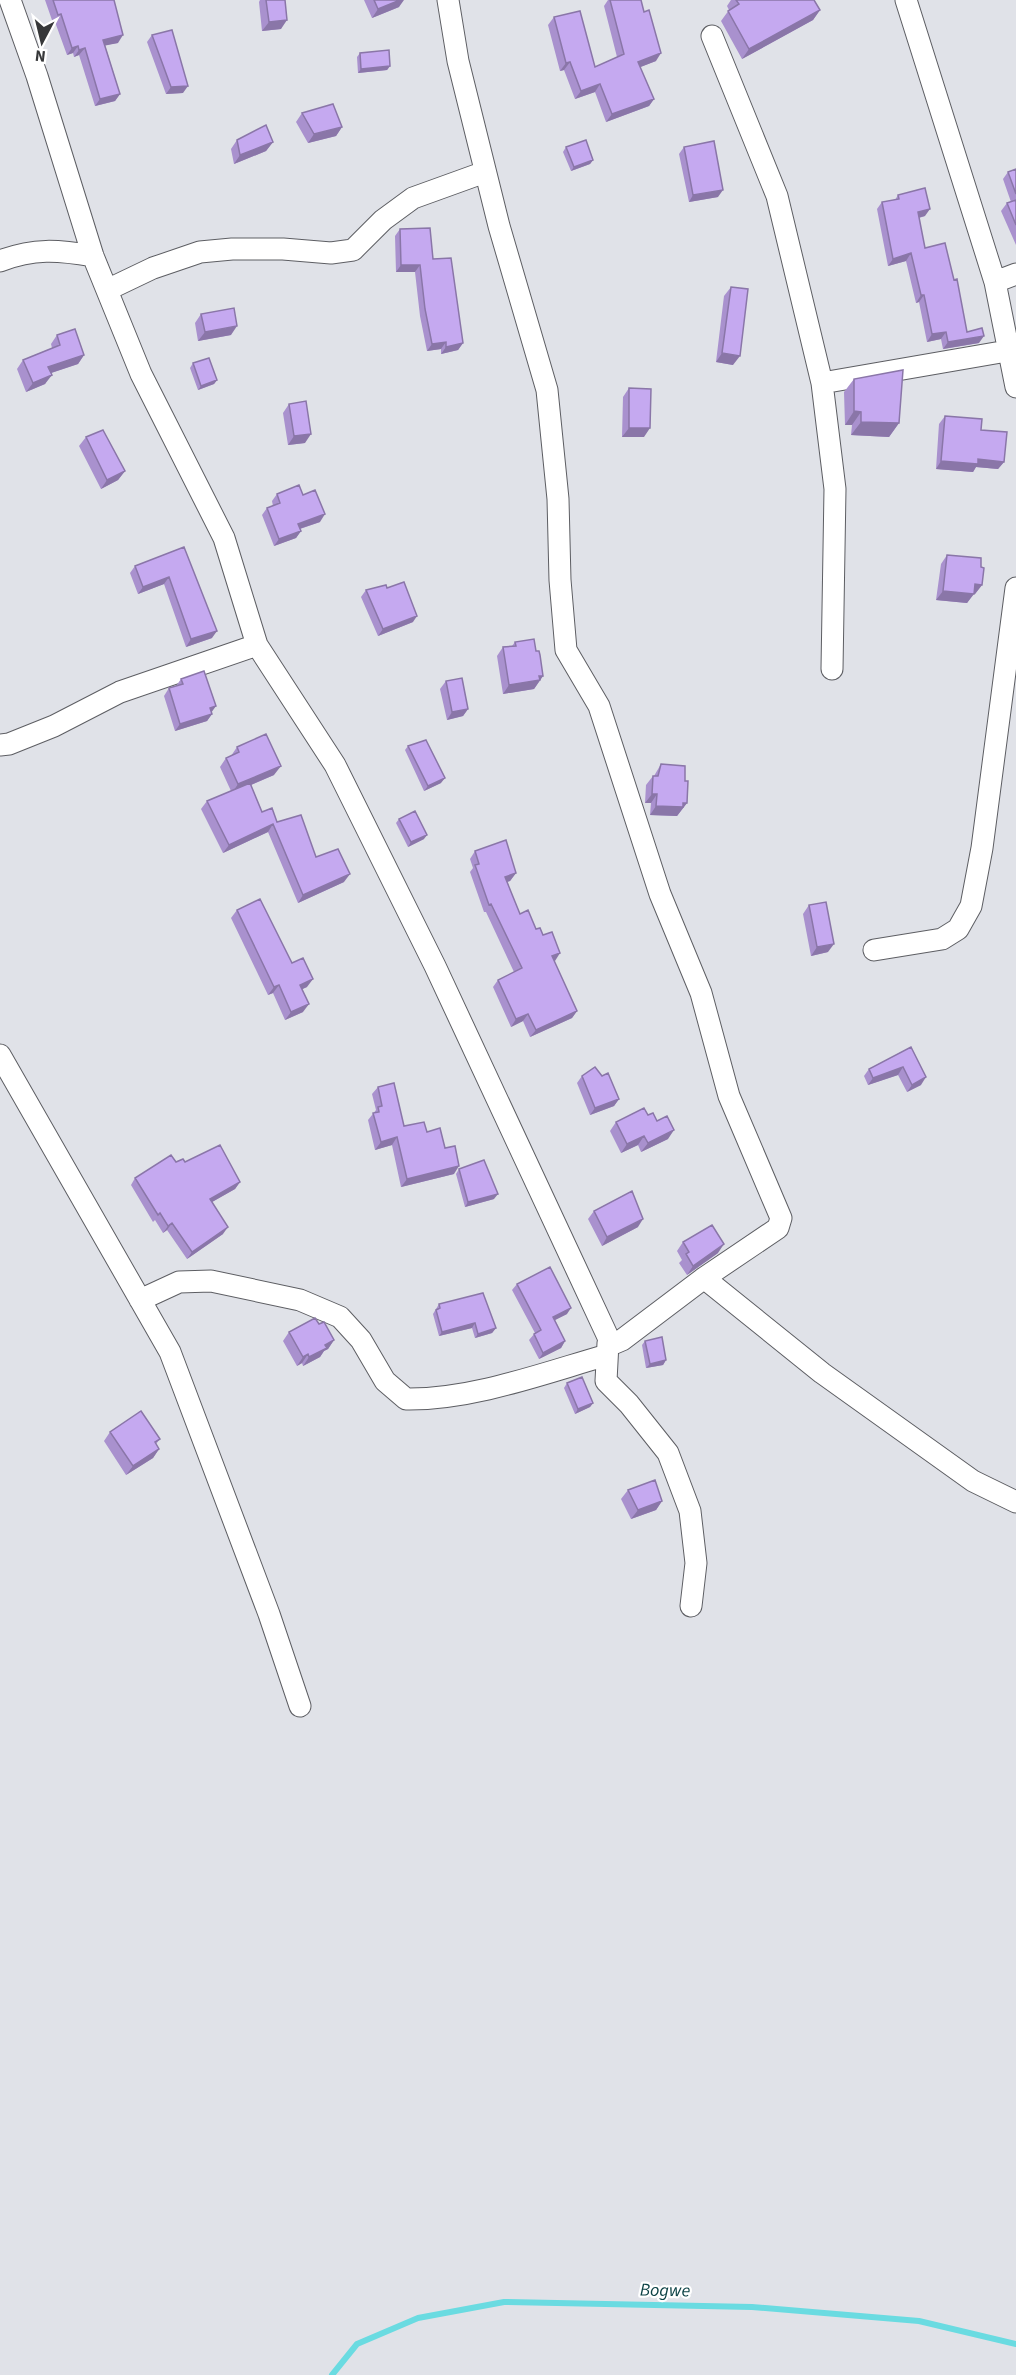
<svg xmlns="http://www.w3.org/2000/svg" width="1016" height="2375" font-family="'Source Sans 3',sans-serif">
  <style>
    .lines { fill: none; stroke-linecap: round; stroke-linejoin: round }
    .stream { stroke: #6adbe1; stroke-width: 6 }
    .street-casing { stroke: #5d5e63; stroke-width: 23 }
    .street { stroke: #fff; stroke-width: 21 }
    .wall { fill: #a991ce }
    .shaded-wall { fill: #8a76a8 }
    .building { fill: #c5a9f0; stroke: #8a76a8; stroke-width: 1.5 }
    .labels { text-anchor: middle; stroke-width: 4.5; stroke-linejoin: round; paint-order: stroke }
    .water-label { font-size: 18px; font-style: italic; fill: #0c4245; stroke: #fff }
  </style>
  <rect width="100%" height="100%" fill="#e0e2e8"/>
  <g class="lines">
    <path class="stream" d="M332,2375L357,2344L418,2318L504,2302L752,2307L919,2321L1016,2344"/>
    <g class="street-casing">
      <path id="street" d="M10,0L37,76L93,256L141,374L224,538L257,645L335,765L435,966L608,1337L615,1343L622,1340L704,1278L778,1228L781,1218L729,1096L701,993L660,894L599,706L566,650L560,580L558,499L547,390L499,226L458,61L448,0
        M906,0L995,282L1016,387
        M712,36L777,196L822,383L1007,351
        M0,261C34,248 58,250 93,256
        M995,282L1016,274
        M107,290L153,268L200,252L232,249H283L331,253L353,250L383,220L413,198L485,172
        M822,383L835,489L832,669
        M0,745L9,744L54,726L120,692L257,645
        M874,950L942,939L958,929L971,906L982,848L1016,588
        M0,1055L170,1352L269,1614L300,1706
        M704,1278L822,1373L973,1481L1016,1502
        M140,1300L179,1282L211,1281L300,1300L340,1317L361,1340L385,1381L406,1399C472,1400 544,1373 607,1355
        M608,1343L606,1381L629,1404L668,1453L690,1511L696,1563L691,1606"/>
    </g>
    <use href="#street" class="street"/>
  </g>
  <path class="wall" d="M45,0H114L118,43L105,45L120,94L115,101L95,106L79,55L74,57L73,53L67,55L55,22L53,23Z
    M260,0H285L281,29L262,31L259,2Z
    M364,0H400L399,7L372,18Z
    M608,0H641L656,61L640,67L654,99L649,106L606,122L595,92L575,99L564,70L560,71L548,25L554,17L595,67L617,57L604,6Z
    M731,0H814L820,10L813,20L742,59L721,21L729,10L727,6Z
    M152,35L183,93L166,94L147,42Z
    M360,53L390,66L387,70L358,73L357,57Z
    M302,113L342,127L336,136L308,143L296,122Z
    M237,140L273,142L266,151L234,164L231,149Z
    M566,147L593,160L590,164L571,171L563,152Z
    M684,147L718,197L689,202L679,154Z
    M1016,169V245L1001,211L1007,203L1011,202L1003,179L1008,172Z
    M898,195L925,216L919,218L925,248L967,332L979,343L943,349L941,339L927,342L919,302L916,303L906,261L888,266L877,209L882,202L895,200Z
    M400,229L433,259L463,343L458,350L441,354V349L427,351L420,316L415,272H396L395,236Z
    M731,287L733,365L716,362L724,296Z
    M201,314L231,335L198,341L195,323Z
    M57,335L84,355L78,364L51,373L45,384L26,392L17,369L23,360L52,348L51,344Z
    M193,363L217,380L214,384L198,390L190,368Z
    M854,379L899,423L889,437L851,435L852,425H845L844,392Z
    M629,388L644,437H622L623,397Z
    M289,404L305,443L288,445L283,413Z
    M945,416L981,430L1004,462L998,469L976,467L973,472L936,469L939,424Z
    M86,437L125,471L118,480L101,489L79,446Z
    M277,494L303,495L320,522L300,529L301,531L296,538L274,546L262,515L267,508L273,506L272,501Z
    M184,547L212,638L186,647L164,584L138,594L130,573L135,566Z
    M947,555L981,567L982,585L975,594L974,593L967,603L936,600L941,564Z
    M387,588L413,622L378,636L361,597L366,590Z
    M515,642L536,651L543,676L534,689L503,694L497,656L503,647L512,646Z
    M181,679L212,714L207,721L175,731L164,696L169,688L176,686Z
    M446,681L468,709L463,716L447,720L440,689Z
    M408,746L441,783L424,791L405,750Z
    M237,747L274,775L251,785L262,812L277,822L344,882L298,903L268,832L223,853L201,809L207,801L231,791L220,767L226,758L231,756Z
    M661,764L685,781L687,803L677,816L650,815L651,803H645L646,785L653,776H654Z
    M399,819L424,839L408,847L396,823Z
    M475,851L516,873L510,881L507,882L520,914L536,929L555,961H554L577,1011L572,1018L530,1037L523,1021L511,1027L493,987L498,980L514,972L486,912H484L470,872L473,868L470,859Z
    M809,905L828,952L811,956L803,914Z
    M237,910L292,963L307,987L302,989L303,1012L285,1020L273,993L268,995L231,918Z
    M911,1047L921,1085L907,1092L898,1075L868,1085L864,1076L869,1069Z
    M582,1076L619,1099L614,1106L590,1115L577,1083Z
    M378,1087L404,1126L427,1132L445,1148L454,1174L401,1187L392,1145L375,1150L368,1120L376,1110L372,1094Z
    M648,1115L668,1139L641,1152L638,1145L621,1153L610,1131L616,1122Z
    M185,1162L240,1182L235,1189L212,1202L223,1234L187,1259L167,1230L163,1233L155,1220L153,1222L131,1185L135,1178Z
    M459,1169L494,1199L465,1207L456,1174Z
    M594,1211L638,1227L602,1246L588,1219Z
    M683,1242L718,1253L687,1275L679,1263L682,1260L677,1251Z
    M517,1284L567,1314L555,1320L565,1341L561,1348L539,1359L529,1340L535,1333L512,1290Z
    M439,1304L496,1328L492,1333L475,1338L472,1328L439,1336L433,1314Z
    M319,1324L334,1340L328,1349L324,1351L320,1357L303,1366L302,1363L297,1366L283,1341L289,1332Z
    M645,1341L666,1360L663,1365L646,1368L642,1345Z
    M567,1383L593,1403L590,1407L575,1414L564,1388Z
    M110,1432L160,1439L156,1444L159,1449L153,1458L126,1475L104,1441Z
    M628,1490L662,1501L656,1510L631,1519L621,1499Z"/>
  <path class="shaded-wall" d="M400,0H404L399,7L372,18L378,9Z
    M820,10L813,20L742,59L749,49Z
    M287,20L281,29L262,31L269,22Z
    M123,35L118,43L98,47L103,40Z
    M78,46L73,53L67,55L72,48Z
    M85,48L79,55L74,57L79,50Z
    M661,53L656,61L633,70L638,62Z
    M570,62L564,70L560,71L566,63Z
    M390,66L387,70L358,73L361,69Z
    M600,84L595,92L575,99L581,91Z
    M188,86L183,93L166,94L171,87Z
    M120,94L115,101L95,106L100,99Z
    M654,99L649,106L606,122L612,114Z
    M342,127L336,136L308,143L314,134Z
    M273,142L266,151L234,164L240,155Z
    M593,160L590,164L571,171L574,167Z
    M723,190L718,197L689,202L693,195Z
    M930,209L925,216L913,219L918,212Z
    M911,253L906,261L888,266L893,259Z
    M401,265H420L415,272H396Z
    M921,295H924L919,302L916,303Z
    M237,326L231,335L198,341L205,332Z
    M946,332L941,339L927,342L932,334Z
    M984,336L979,343L943,349L948,342Z
    M446,342L441,349L427,351L432,344Z
    M463,343L458,350L441,354L446,347Z
    M722,353L740,356L733,365L716,362Z
    M84,355L78,364L42,376L48,367Z
    M52,375L45,384L26,392L33,383Z
    M217,380L214,384L198,390L201,386Z
    M854,411L861,412L852,425H845Z
    M861,422L899,423L889,437L851,435Z
    M629,428H650L644,437H622Z
    M311,434L305,443L288,445L294,436Z
    M978,459L1004,462L998,469L976,467L973,472L936,469L941,461Z
    M125,471L118,480L101,489L107,480Z
    M325,514L320,522L293,531L298,524Z
    M301,531L296,538L274,546L279,539Z
    M169,577L164,584L138,594L143,587Z
    M975,584L982,585L975,594L968,593Z
    M943,591L974,594L967,603L936,600Z
    M417,616L413,622L378,636L383,629Z
    M217,631L212,638L186,647L191,639Z
    M539,676H543L534,689L503,694L509,685Z
    M216,706L211,713L210,708Z
    M468,709L463,716L447,720L452,712Z
    M212,714L207,721L175,731L180,724Z
    M281,766L274,775L232,793L238,784Z
    M445,778L441,783L424,791L428,786Z
    M652,794H657L651,803H645Z
    M683,803H687L677,816L650,815L656,806Z
    M273,824L268,832L223,853L229,845Z
    M427,835L424,839L408,847L411,842Z
    M516,873L510,881L500,884L505,877Z
    M350,874L344,882L298,903L303,895Z
    M834,944L828,952L811,956L817,947Z
    M560,953L555,961L547,964L552,956Z
    M313,979L307,987L294,993L300,985Z
    M279,985L273,993L268,995L274,987Z
    M309,1004L303,1012L285,1020L291,1012Z
    M577,1011L572,1018L530,1037L536,1030Z
    M528,1014L523,1021L511,1027L516,1019Z
    M903,1067L898,1075L868,1085L873,1078Z
    M926,1077L921,1085L907,1092L912,1085Z
    M619,1099L614,1106L590,1115L595,1108Z
    M674,1130L668,1139L641,1152L648,1143Z
    M644,1136L638,1145L621,1153L627,1144Z
    M397,1137L392,1145L375,1150L381,1142Z
    M459,1166L454,1174L401,1187L407,1179Z
    M240,1182L235,1189L205,1206L210,1199Z
    M498,1194L494,1199L465,1207L468,1202Z
    M643,1219L638,1227L602,1246L607,1237Z
    M172,1223L167,1230L163,1233L168,1226Z
    M228,1227L223,1234L187,1259L192,1252Z
    M724,1244L718,1253L687,1275L693,1266Z
    M571,1308L567,1314L549,1323L553,1317Z
    M475,1323L472,1328L439,1336L442,1332Z
    M496,1328L492,1333L475,1338L478,1334Z
    M334,1340L328,1349L324,1351L320,1357L303,1366L309,1357L325,1345Z
    M565,1341L561,1348L539,1359L543,1353Z
    M308,1354L302,1363L297,1366L303,1357Z
    M666,1360L663,1365L646,1368L650,1364Z
    M593,1403L590,1407L575,1414L578,1409Z
    M159,1449L153,1458L126,1475L133,1466Z
    M662,1501L656,1510L631,1519L638,1510Z"/>
  <path class="building" d="M53,0H114L123,35L103,40L120,94L100,99L85,48L79,50L78,46L72,48L61,14L58,15Z
    M266,0H285L287,20L269,22Z
    M374,0H400L378,9Z
    M610,0H641L644,12L649,10L661,53L638,62L654,99L612,114L600,84L581,91L570,62L566,63L554,17L580,11L595,67L624,54Z
    M736,0H814L820,10L749,49L728,11L739,4Z
    M172,30L188,86L171,87L152,35Z
    M389,50L390,66L361,69L360,53Z
    M333,104L342,127L314,134L302,113Z
    M266,125L273,142L240,155L237,140Z
    M586,140L593,160L574,167L566,147Z
    M714,141L723,190L693,195L684,147Z
    M1016,169V194L1008,172Z
    M925,188L930,209L918,212L925,248L945,243L954,280L957,279L967,332L982,328L984,336L948,342L946,332L932,334L924,295H921L911,253L893,259L882,202L899,199L898,195Z
    M1016,200V225L1007,203Z
    M430,228L433,259L451,258L463,343L446,347V342L432,344L425,309L420,265H401L400,229Z
    M731,287L748,289L740,356L722,353Z
    M234,308L237,326L205,332L201,314Z
    M75,329L84,355L48,367L52,375L33,383L23,360L60,345L57,335Z
    M209,358L217,380L201,386L193,363Z
    M903,370L899,423L861,422V412L854,411V379Z
    M629,388L651,389L650,428H629Z
    M306,401L311,434L294,436L289,404Z
    M945,416L982,419L981,430L1007,432L1004,462L978,459V464L941,461Z
    M103,430L125,471L107,480L86,437Z
    M299,485L303,495L315,490L325,514L298,524L301,531L279,539L267,508L280,503L277,494Z
    M184,547L217,631L191,639L169,577L143,587L135,566Z
    M947,555L981,558V567L984,568L982,585L975,584L974,594L943,591Z
    M404,582L417,616L383,629L366,590L386,585L387,588Z
    M534,639L536,651H539L540,655L543,676H539L540,680L509,685L503,647L516,646L515,642Z
    M204,671L216,706L210,708L212,714L180,724L169,688L183,684L181,679Z
    M462,678L468,709L452,712L446,681Z
    M266,734L281,766L238,784L226,758L239,752L237,747Z
    M426,740L445,778L428,786L408,746Z
    M661,764L685,766V781H688L687,803H683V807L656,806L657,794H652L653,776H658Z
    M250,783L262,812L272,808L277,822L301,815L316,857L338,849L350,874L303,895L273,824L229,845L207,801Z
    M415,811L427,835L411,842L399,819Z
    M506,840L516,873L505,877L520,914L528,910L536,929L540,928L543,935L552,932L560,953L552,956L577,1011L536,1030L528,1014L516,1019L498,980L522,968L491,904L489,905L475,865L479,864L475,851Z
    M260,899L292,963L303,958L313,979L300,985L309,1004L291,1012L279,985L274,987L237,910Z
    M826,902L834,944L817,947L809,905Z
    M911,1047L926,1077L912,1085L903,1067L873,1078L869,1069Z
    M595,1067L602,1076L608,1073L619,1099L595,1108L582,1076Z
    M394,1083L404,1126L424,1122L427,1132L440,1128L445,1148L455,1146L459,1166L407,1179L397,1137L381,1142L373,1113L379,1112L378,1107L382,1106L378,1087Z
    M644,1108L648,1115L653,1113L657,1121L667,1116L674,1130L648,1143L644,1136L627,1144L616,1122Z
    M220,1145L240,1182L210,1199L228,1227L192,1252L172,1223L168,1226L160,1213L158,1215L135,1178L171,1155L176,1162L183,1159L185,1162Z
    M484,1160L498,1194L468,1202L459,1169Z
    M632,1191L643,1219L607,1237L594,1211Z
    M712,1225L724,1244L693,1266L686,1254L689,1252L683,1242Z
    M550,1267L571,1308L553,1317L565,1341L543,1353L534,1334L541,1330L517,1284Z
    M483,1293L496,1328L478,1334L475,1323L442,1332L436,1310L440,1308L439,1304Z
    M315,1318L319,1324L324,1322L334,1340L325,1345L327,1348L309,1357L308,1354L303,1357L289,1332Z
    M662,1337L666,1360L650,1364L645,1341Z
    M582,1377L593,1403L578,1409L567,1383Z
    M141,1411L160,1439L155,1442L159,1449L133,1466L110,1432Z
    M655,1480L662,1501L638,1510L628,1490Z"/>
  <g class="labels">
    <g class="water-label">
      <text transform="translate(665 2290) rotate(1)" y="6">Bogwe</text>
    </g>
  </g>
  <g transform="translate(42 42) rotate(187)" stroke="#ffffff" stroke-width="4.5" paint-order="stroke">
  <path d="M0-4.5L10 22L0 15L-10 22Z" fill="#363739"/>
  <text y="-9" font-size="16" font-weight="bold" text-anchor="middle" fill="#363739">N</text>
  </g>
</svg>
